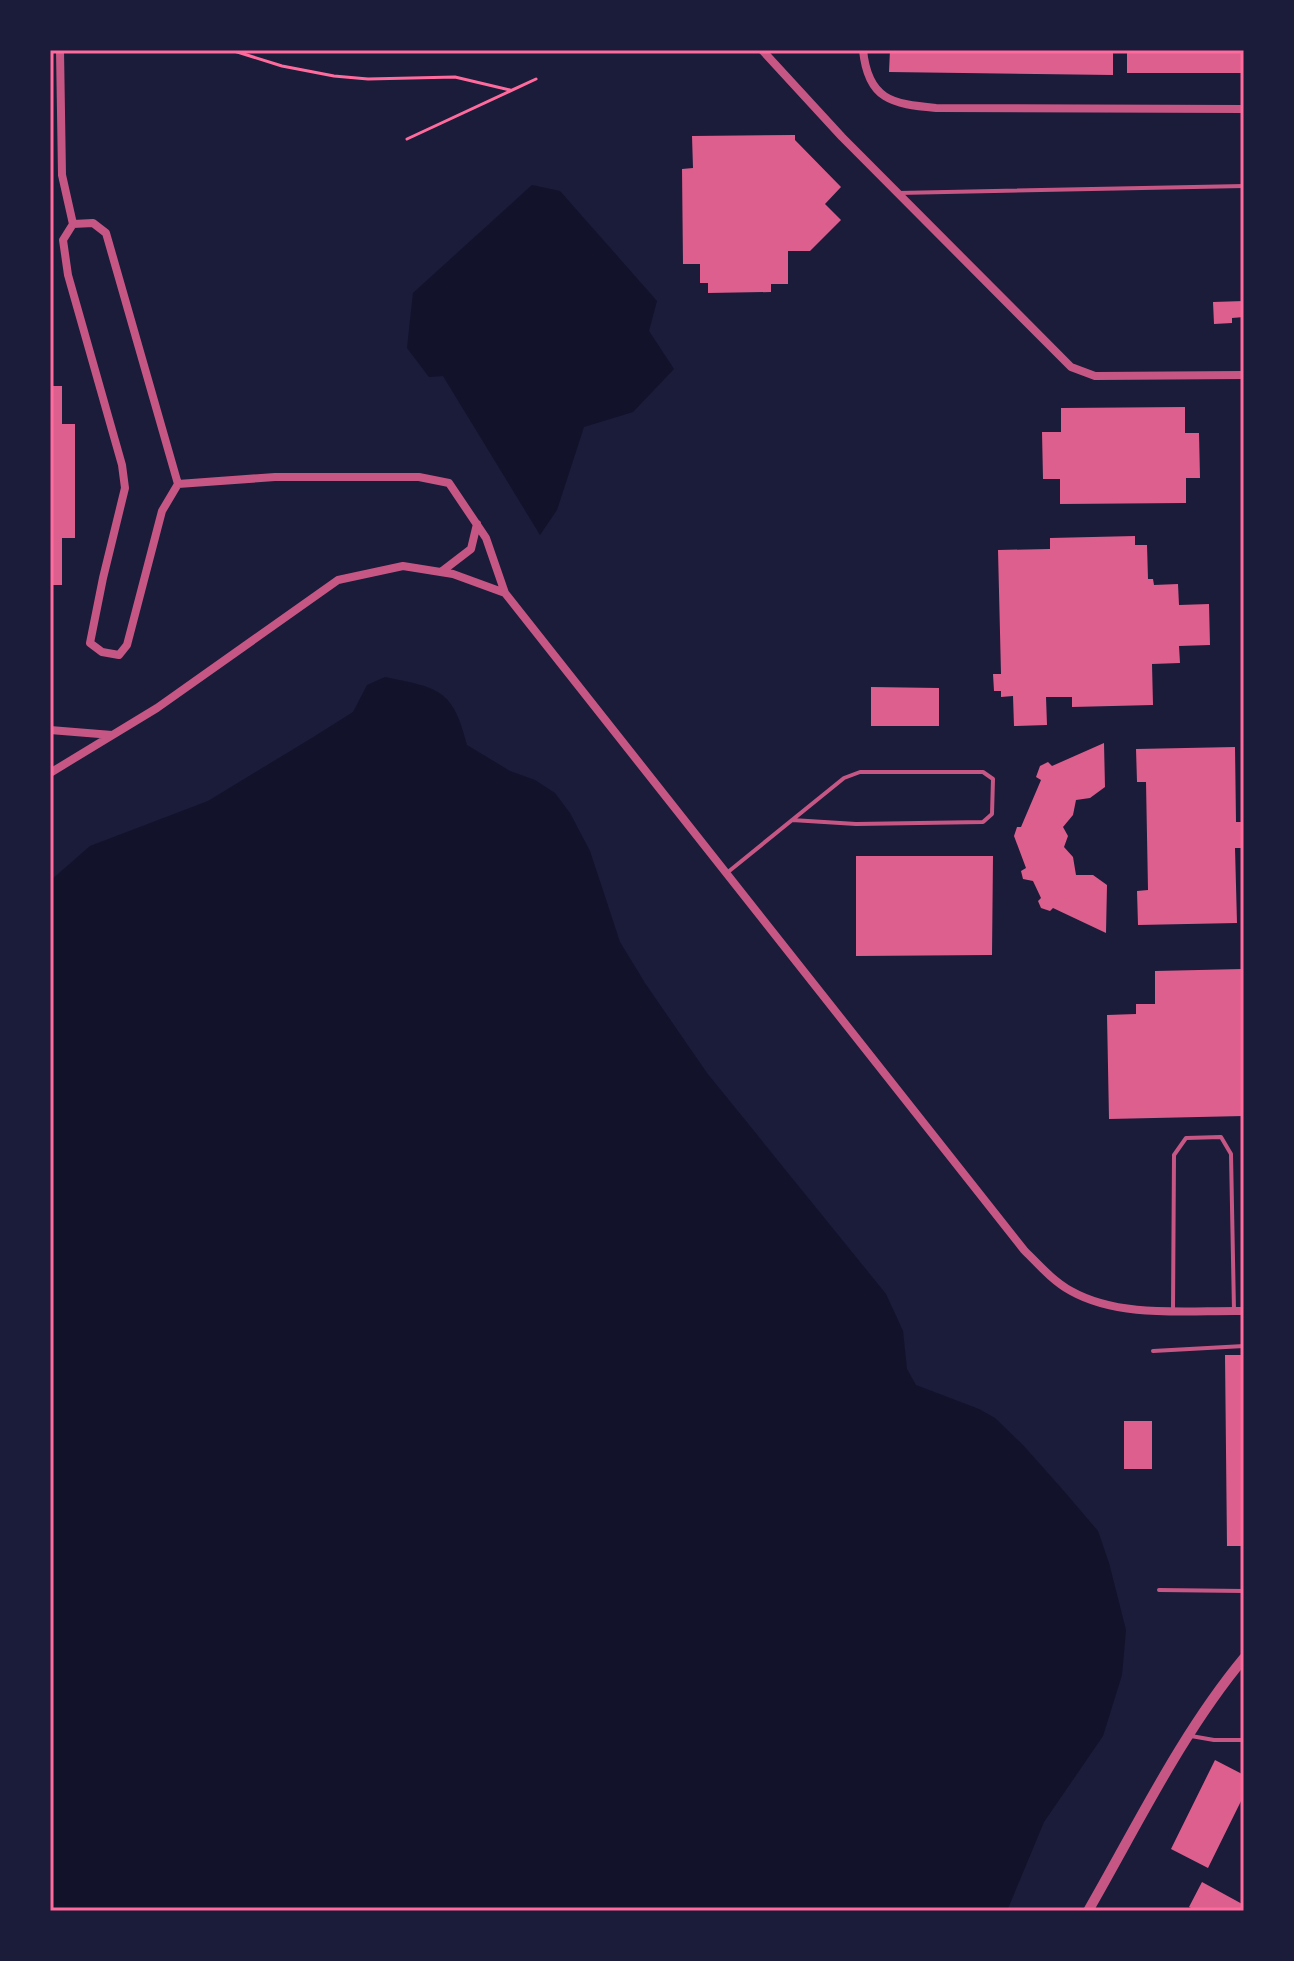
<svg xmlns="http://www.w3.org/2000/svg" width="1294" height="1961" font-family="Cabin,sans-serif">
  <style>
    .water { fill: #12122b }
    .building { fill: #dd5f8e }
    .lines { fill: none; stroke-linecap: round; stroke-linejoin: round }
    .path { stroke: #ff6b9d; stroke-width: 3 }
    .service { stroke: #c65784; stroke-width: 4 }
    .minor { stroke: #c65784; stroke-width: 8 }
    .tertiary { stroke: #c65784; stroke-width: 10 }
    .neatline { fill: none; stroke: #ff6b9d; stroke-width: 3 }
  </style>
  <rect width="100%" height="100%" fill="#1b1b3a"/>
  <path class="water" d="M532,185L560,191L657,301L649,331L674,369L633,412L584,427L557,510L540,535L443,376L429,377L407,348L413,293Z
    M385,677C439,688 453,689 467,745L510,771L535,780L555,793L570,813L590,851L620,942L645,983L707,1073L886,1294L903,1331L907,1369L916,1385L979,1409L995,1418L1023,1445L1063,1490L1098,1531L1109,1563L1126,1630L1122,1675L1103,1736L1044,1822L1007,1911H50V881L90,846L208,801L315,736L353,712L367,685Z"/>
  <path class="building" d="M890,50H1113V75L889,72Z
    M1127,50H1244V73H1127Z
    M795,135V140L841,187L825,204L841,220L810,251H788V284H771V292L708,293V283H700V264H683L682,169L693,168L692,136Z
    M1244,301V317L1232,318V323L1214,324L1213,302Z
    M50,386H62V424H75V538H62V585H50Z
    M1185,407V433H1199L1200,478H1186V503L1060,504V479H1043L1042,432H1061V408Z
    M1135,536V545H1147L1148,579H1153L1154,585L1178,584L1179,605L1209,604L1210,645L1179,646L1180,663L1152,664L1153,705L1072,707V697H1046L1047,725L1014,726L1013,696L1001,697V691H994L993,674H1001L998,550L1050,549V538Z
    M871,687L939,688V726H871Z
    M1104,743L1105,787L1090,798L1076,800L1073,815L1063,827L1068,836L1064,847L1073,857L1076,875H1093L1107,885L1106,933L1053,908L1050,911L1041,908L1038,901L1041,898L1033,881L1023,879L1021,871L1026,868L1014,836L1017,827H1021L1041,780L1036,777L1040,766L1048,762L1052,766Z
    M1235,747L1236,822H1244V848H1235L1237,923L1138,925L1137,891L1148,890L1146,782H1137L1136,749Z
    M856,856H993L992,955L856,956Z
    M1243,969L1244,1116L1109,1119L1107,1015L1136,1014V1004H1155V971Z
    M1225,1355H1244V1546H1227Z
    M1124,1421H1152V1469H1124Z
    M1215,1760L1244,1775V1795L1208,1868L1171,1849Z
    M1202,1882L1244,1905V1911H1197L1189,1907Z"/>
  <g class="lines">
    <path class="path" d="M231,50L282,66L334,76L368,79L455,77L510,90
      M407,139L536,79"/>
    <path class="service" d="M898,193L1244,186
      M728,872L844,778L860,772H983L993,779L992,814L983,822L856,824L792,820
      M1173,1310L1174,1155L1186,1138L1221,1137L1231,1154L1234,1311
      M1153,1351L1244,1346
      M1159,1590L1244,1591
      M1191,1736L1214,1740H1244"/>
    <path class="minor" d="M60,50L62,175L73,224
      M762,50L842,137L1071,367L1095,376L1244,375
      M863,50C868,100 892,104 936,108L1244,109
      M93,223L106,233L178,484L162,511L127,645L119,655L102,652L90,643L103,578L125,488L122,465L68,275L63,240L73,224Z
      M178,484L275,477H419L449,483L486,538L505,593
      M441,572L471,549L477,524
      M50,730L112,735
      M50,773L157,708L338,580L403,566L453,574L505,593L1024,1250C1039,1265 1053,1281 1071,1291C1121,1319 1189,1310 1244,1311"/>
    <path class="tertiary" d="M1088,1911C1137,1826 1181,1734 1244,1658"/>
  </g>
  <rect width="1294" height="1961" fill="none" stroke="#1b1b3a" stroke-width="104"/>
  <rect x="52" y="52" width="1190" height="1857" class="neatline"/>
</svg>
